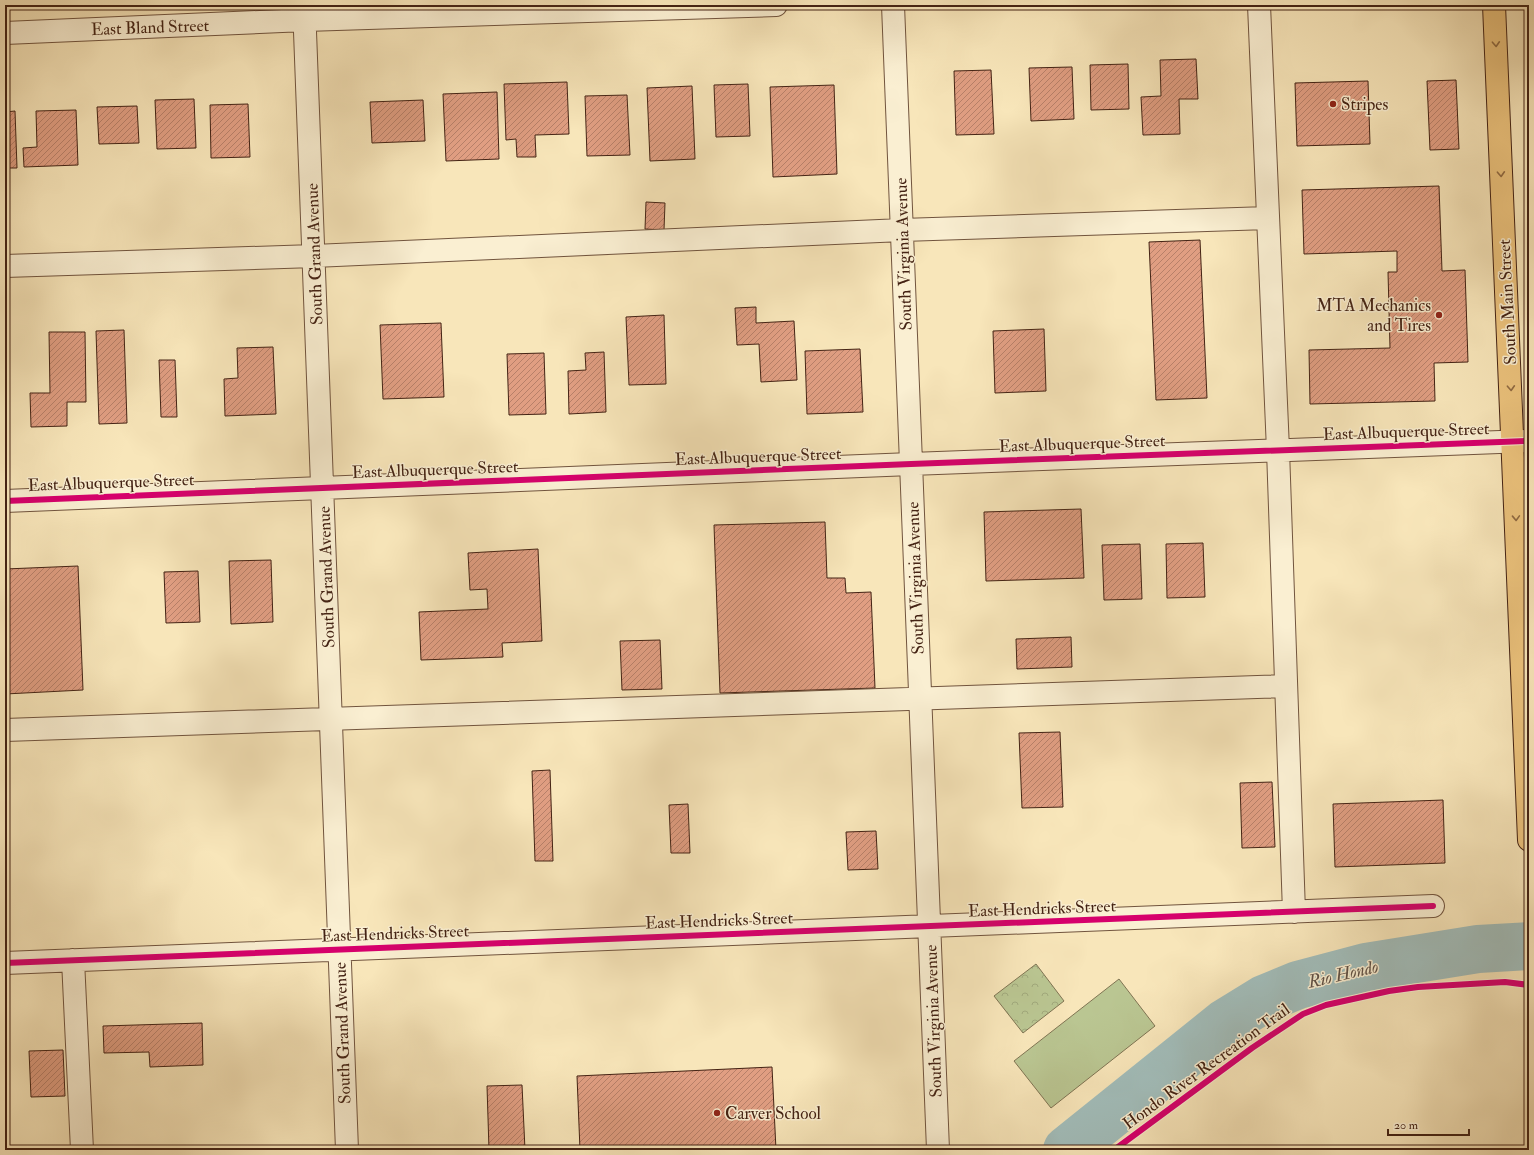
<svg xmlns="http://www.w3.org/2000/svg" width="1534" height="1155" font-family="'IM FELL Double Pica',serif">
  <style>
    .grass { fill: #bac692; stroke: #7f7453 }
    .forest { fill: url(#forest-crowns); stroke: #7f7453 }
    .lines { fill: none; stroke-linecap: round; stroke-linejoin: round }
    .river { stroke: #a2bdba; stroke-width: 48 }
    .building { fill: url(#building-hatch); stroke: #442314 }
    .minor-casing { stroke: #71543e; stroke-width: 24 }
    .major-casing { stroke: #442314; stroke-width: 24 }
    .minor { stroke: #faefd2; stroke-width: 22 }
    .major { stroke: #ecc37d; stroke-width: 22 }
    .cycleway-casing { stroke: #faefd2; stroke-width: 8 }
    .cycleway { stroke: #d6006c; stroke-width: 6 }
    .oneway { stroke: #906b43 }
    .poi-dot { fill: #8f2418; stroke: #faefd2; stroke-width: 1.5 }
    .labels { text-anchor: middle; stroke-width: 3; stroke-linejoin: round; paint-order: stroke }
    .street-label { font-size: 17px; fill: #442314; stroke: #faefd2 }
    .poi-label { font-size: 17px; fill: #442314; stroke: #faefd2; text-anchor: start }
    .water-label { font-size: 18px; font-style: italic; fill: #605146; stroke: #faefd2 }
  </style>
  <defs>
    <pattern id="forest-crowns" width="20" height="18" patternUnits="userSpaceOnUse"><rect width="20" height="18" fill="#bac692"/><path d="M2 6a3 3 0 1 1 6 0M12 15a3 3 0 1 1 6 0" fill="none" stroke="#a1aa7d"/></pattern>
    <pattern id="building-hatch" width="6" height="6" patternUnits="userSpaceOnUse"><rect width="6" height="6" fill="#e09e82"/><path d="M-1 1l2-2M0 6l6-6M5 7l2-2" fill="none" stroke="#b78069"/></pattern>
  </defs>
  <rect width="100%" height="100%" fill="#f8e6ba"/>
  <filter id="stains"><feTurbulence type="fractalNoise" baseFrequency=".005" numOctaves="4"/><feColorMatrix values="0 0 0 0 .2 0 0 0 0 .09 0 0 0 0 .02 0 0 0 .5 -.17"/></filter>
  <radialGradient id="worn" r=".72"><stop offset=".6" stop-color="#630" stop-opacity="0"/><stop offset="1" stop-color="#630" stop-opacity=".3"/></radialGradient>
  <path class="grass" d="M1119,979L1155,1026L1051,1108L1014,1061Z"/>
  <path class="forest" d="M1036,964L1064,1001L1023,1033L994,996Z"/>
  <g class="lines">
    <path class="river" d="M1067,1150L1225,1023L1264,999L1298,985L1366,967L1478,949L1529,946"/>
  </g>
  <path class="building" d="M1196,59L1198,99H1179L1180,134L1143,135L1141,97L1161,96L1160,60Z
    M1128,64L1129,109L1091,110L1090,65Z
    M1072,67L1074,119L1031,121L1029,68Z
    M991,70L994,134L956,135L954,71Z
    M1456,80L1459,149L1430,150L1427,81Z
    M1368,81L1370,144L1297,146L1295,83Z
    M567,82L569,134L535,135L536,157H517L516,139L506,140L504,84Z
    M748,84L750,136L716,137L714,85Z
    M834,85L837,174L773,177L770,87Z
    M692,86L695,159L650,161L647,88Z
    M497,92L499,159L446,161L443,94Z
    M627,95L630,155L587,156L585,96Z
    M194,99L196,148L157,149L155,100Z
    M423,100L425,141L372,143L370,102Z
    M248,104L250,157L211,158L210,105Z
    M137,106L139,143L99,144L97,107Z
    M76,110L78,165L24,167L23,148L37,147L36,111Z
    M15,111L17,168H5V112Z
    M1439,186L1442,271L1465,270L1468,362L1434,363L1435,401L1310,404L1309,350L1390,348L1388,272H1397V251L1304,254L1302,190Z
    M646,202L665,203L664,230L645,229Z
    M1200,240L1207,398L1156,400L1149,242Z
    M756,307V323L794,321L797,380L761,382L759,344L737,345L735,308Z
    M664,315L666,384L629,385L626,317Z
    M441,323L444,397L383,399L380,325Z
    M1044,329L1046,391L995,393L993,331Z
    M124,330L127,423L99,424L96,331Z
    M49,332H85L86,402H67V426L31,427L30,393H50Z
    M273,347L276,414L225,416L224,379L238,378L237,348Z
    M860,349L863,412L807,414L805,351Z
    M604,352L606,412L569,414L568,371L586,370L585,353Z
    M544,353L546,414L509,415L507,354Z
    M159,360H175L177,417H161Z
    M1081,509L1084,578L986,581L984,512Z
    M825,522L827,578H845L846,593L871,592L875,688L720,693L714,525Z
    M1203,543L1205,597L1167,598L1166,544Z
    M1140,544L1142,599L1104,600L1102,545Z
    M538,549L542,641L502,643L503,657L421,660L419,612L488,609L487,589L470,590L468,553Z
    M271,560L273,622L231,624L229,561Z
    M78,566L83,690L5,694V569Z
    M198,571L200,622L166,623L164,572Z
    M1071,637L1072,667L1017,669L1016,639Z
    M660,640L662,689L622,690L620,641Z
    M1060,732L1063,807L1022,808L1019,733Z
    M550,770L553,861H535L532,771Z
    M1272,782L1275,847L1242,848L1240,783Z
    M1443,800L1445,863L1335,867L1333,804Z
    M688,804L690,853H671L669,805Z
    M876,831L878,869L848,870L846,832Z
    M202,1023L203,1065L150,1067L149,1052L104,1053L103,1026Z
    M63,1050L65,1096L31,1097L29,1051Z
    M772,1067L776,1150H580L577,1076Z
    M522,1085L525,1150H489L487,1086Z
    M1498,1147L1499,1150H1450V1149Z"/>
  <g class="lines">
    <g class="minor-casing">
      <path id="minor" d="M304,5L347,1150
        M893,5L938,1150
        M1259,5L1278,450L1294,912
        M5,33L305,20L776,5
        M5,266L314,256L902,230L1268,218
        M5,501L911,464L1529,441
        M5,730L1286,686
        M73,960L82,1150
        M5,963L1433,906"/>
    </g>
    <g class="major-casing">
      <path id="major" d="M1494,5L1529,840"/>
    </g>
    <use href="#minor" class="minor"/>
    <use href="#major" class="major"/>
    <g class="cycleway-casing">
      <path id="cycleway" d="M5,501L911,464L1529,441
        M5,963L1433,906
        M1114,1150L1252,1048L1303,1014L1326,1005L1389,991L1418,987L1505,982L1529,985"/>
    </g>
    <use href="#cycleway" class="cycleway"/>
  </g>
  <defs><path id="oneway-chevron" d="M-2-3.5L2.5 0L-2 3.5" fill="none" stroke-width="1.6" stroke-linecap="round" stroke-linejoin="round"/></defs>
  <g class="oneway">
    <use href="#oneway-chevron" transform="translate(1496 44) rotate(87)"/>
    <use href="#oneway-chevron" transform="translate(1501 174) rotate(87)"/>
    <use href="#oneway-chevron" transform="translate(1511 388) rotate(87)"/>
    <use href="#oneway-chevron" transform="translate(1516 518) rotate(88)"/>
  </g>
  <g class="poi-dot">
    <circle cx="1333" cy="104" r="4"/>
    <circle cx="1439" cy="315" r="4"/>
    <circle cx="717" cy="1113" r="4"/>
  </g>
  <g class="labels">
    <g class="street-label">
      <text transform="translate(150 27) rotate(-2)" y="6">East Bland Street</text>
      <text transform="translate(314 254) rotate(-92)" y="6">South Grand Avenue</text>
      <text transform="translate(903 254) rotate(-92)" y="6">South Virginia Avenue</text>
      <text transform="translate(1507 302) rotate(-93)" y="6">South Main Street</text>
      <text transform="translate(1406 431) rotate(-2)" y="6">East Albuquerque Street</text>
      <text transform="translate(1082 443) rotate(-2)" y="6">East Albuquerque Street</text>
      <text transform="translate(758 456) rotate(-2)" y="6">East Albuquerque Street</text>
      <text transform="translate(435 469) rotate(-2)" y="6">East Albuquerque Street</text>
      <text transform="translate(111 482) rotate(-2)" y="6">East Albuquerque Street</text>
      <text transform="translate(326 577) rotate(-92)" y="6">South Grand Avenue</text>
      <text transform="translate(915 578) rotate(-92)" y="6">South Virginia Avenue</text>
      <text transform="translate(1042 908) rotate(-2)" y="6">East Hendricks Street</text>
      <text transform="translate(719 920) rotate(-2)" y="6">East Hendricks Street</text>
      <text transform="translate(395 933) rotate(-2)" y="6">East Hendricks Street</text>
      <text transform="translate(933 1021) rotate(-92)" y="6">South Virginia Avenue</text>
      <text transform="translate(342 1033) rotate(-92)" y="6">South Grand Avenue</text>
      <text transform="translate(1206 1066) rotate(-36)" y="6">Hondo River Recreation Trail</text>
    </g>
    <g class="poi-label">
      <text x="1341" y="110">Stripes</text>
      <text x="1431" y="311" text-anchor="end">MTA Mechanics<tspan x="1431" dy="20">and Tires</tspan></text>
      <text x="725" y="1119">Carver School</text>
    </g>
    <g class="water-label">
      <text transform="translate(1343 974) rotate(-13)" y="6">Rio Hondo</text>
    </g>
  </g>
  <rect width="1534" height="1155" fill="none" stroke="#f8e6ba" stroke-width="20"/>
  <rect x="6" y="6" width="1522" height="1143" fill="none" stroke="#442314" stroke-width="2"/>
  <rect x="10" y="10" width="1514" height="1135" fill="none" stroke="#442314"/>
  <path d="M1388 1129v6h81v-6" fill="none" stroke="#442314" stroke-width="2"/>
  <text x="1394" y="1129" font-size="12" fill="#442314" stroke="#faefd2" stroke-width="3" paint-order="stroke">20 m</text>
  <rect width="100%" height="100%" filter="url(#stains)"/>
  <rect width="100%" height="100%" fill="url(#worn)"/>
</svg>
